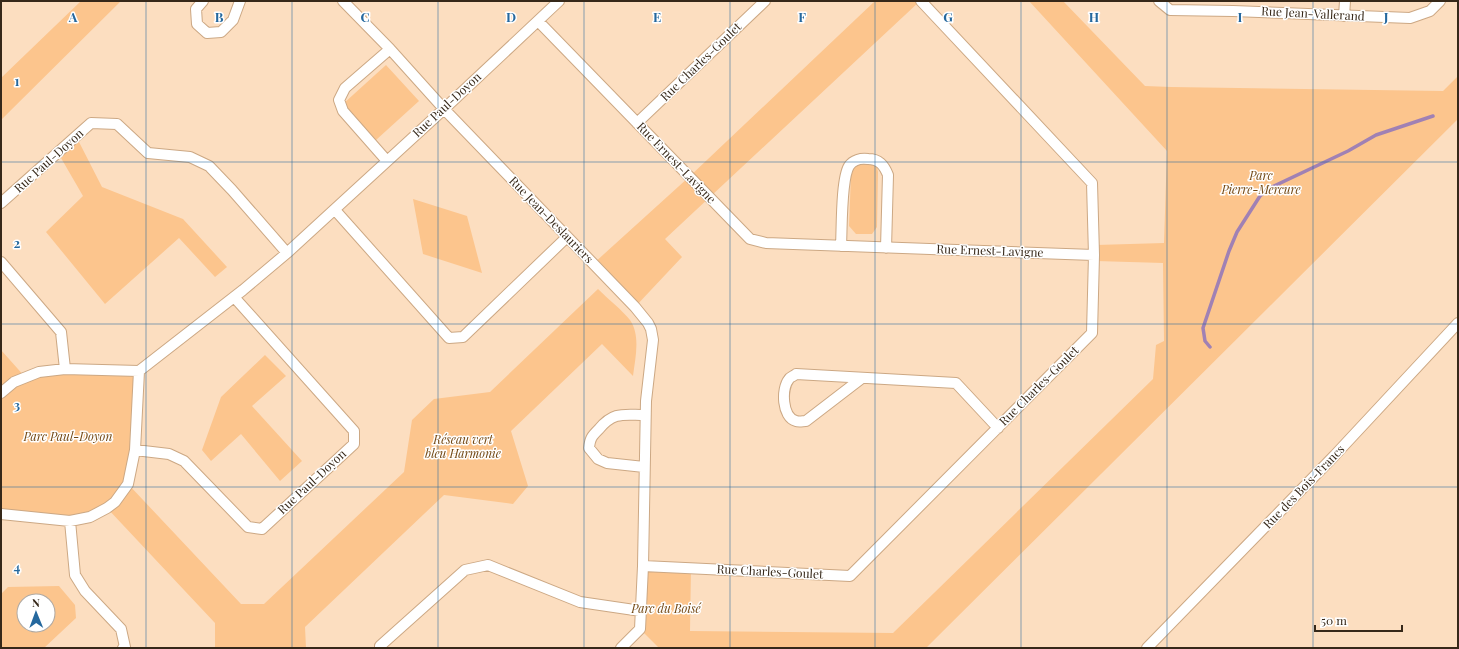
<svg xmlns="http://www.w3.org/2000/svg" width="1459" height="649" font-family="'Playfair Display',serif">
  <style>
    .green { fill: #fcc58d; fill-rule: evenodd }
    .lines { fill: none; stroke-linecap: round; stroke-linejoin: round }
    .stream { stroke: #a081b4; stroke-width: 3.5 }
    .street-casing { stroke: #cca884; stroke-width: 12 }
    .street { stroke: #fff; stroke-width: 10 }
    .grid { fill: none; stroke: #25689e; stroke-width: 1; stroke-opacity: 0.55 }
    .labels { text-anchor: middle; stroke-width: 3; stroke-linejoin: round; paint-order: stroke }
    .street-label { font-size: 12px; fill: #362819; stroke: #fff }
    .park-label { font-size: 12px; font-style: italic; fill: #734813; stroke: #fff }
    .grid-label { font-size: 13px; text-anchor: middle; font-weight: bold; fill: #25689e; stroke: #fff; stroke-width: 3; stroke-linejoin: round; paint-order: stroke }
  </style>
  <rect width="100%" height="100%" fill="#fcdec0"/>
  <path class="green" d="M81,1H121L1,120V78Z
    M875,1H920L665,239L682,257L635,307L593,264L689,177Z
    M1029,1H1063L1145,86L1171,87L1443,91L1458,76V119L926,648H659L640,629L643,566L691,568L690,631L893,633L1153,379L1156,345L1164,341L1163,263L1096,261V245L1164,243L1167,151Z
    M386,65L419,101L376,140L343,104Z
    M78,140L102,187L183,219L227,267L215,277L179,238L105,304L46,232L83,196L61,158Z
    M859,164H873L877,167L878,172L877,227L872,234H856L849,226L851,175L854,168Z
    M413,199L467,216L482,273L423,254Z
    M598,289C607,298 623,311 630,320C641,336 635,359 633,376L602,344L511,431L528,486L513,504L444,495L305,627L306,648H215V623L107,508L90,517L1,514V350L26,378L39,373L139,371L128,484L241,604H264L404,472L412,420L434,399L490,392Z
    M265,355L286,376L252,406L302,461L280,481L241,434L211,461L202,450L221,397Z
    M59,586L75,605L76,618L44,648H1V594L8,587ZM24,601H48V625H24Z"/>
  <g class="lines">
    <path class="stream" d="M1210,347L1205,341L1203,328L1229,251L1237,232L1260,196L1270,188L1348,151L1376,135L1433,116"/>
    <g class="street-casing">
      <path id="street" d="M203,1L196,9L197,24L207,33L221,32L233,20L240,1
        M343,1L390,49L444,109L635,307L648,323L651,329L653,340L646,401L643,566L640,629L621,648
        M1159,1L1170,10L1233,11L1410,18L1430,11L1440,1
        M1344,16L1345,1
        M538,21L750,239L766,243L1094,255
        M637,123L765,1
        M387,161L343,111L339,100L345,88L390,49
        M1,203L91,123L117,124L148,153L190,157L209,166L232,190L287,253
        M335,210L449,338L463,337L567,237
        M841,246C842,228 841,179 849,166C853,160 861,158 868,159C879,159 884,165 888,175L886,248
        M1,262L61,332L65,369
        M862,378L806,421C803,421 799,422 796,421C782,417 781,389 789,379C790,377 794,376 796,374L956,383L998,428
        M1,393L14,382L39,372L65,369L139,371L243,290L287,253L444,109L559,1
        M135,450L169,454L184,461L248,527L262,529L354,444V431L234,297
        M644,467L607,463L598,459L589,448C590,438 592,436 599,429C614,411 624,415 645,415
        M1,514L70,521L90,517L107,508L115,502L128,484L135,450L139,371
        M70,521L75,575L85,591L121,629L125,647L123,648
        M643,566L850,576L1092,333L1094,255L1092,183L921,1
        M380,648V646L465,570L488,565L580,602L641,611
        M1147,648L1335,455L1458,323"/>
    </g>
    <use href="#street" class="street"/>
  </g>
  <path class="grid" d="M146,1V648M292,1V648M438,1V648M584,1V648M730,1V648M875,1V648M1021,1V648M1167,1V648M1313,1V648M1,162H1458M1,324H1458M1,487H1458"/>
  <g class="labels">
    <g class="street-label">
      <text transform="translate(1313 14) rotate(3)" y="4">Rue Jean-Vallerand</text>
      <text transform="translate(701 62) rotate(-44)" y="4">Rue Charles-Goulet</text>
      <text transform="translate(447 105) rotate(-43)" y="4">Rue Paul-Doyon</text>
      <text transform="translate(49 161) rotate(-42)" y="4">Rue Paul-Doyon</text>
      <text transform="translate(676 163) rotate(46)" y="4">Rue Ernest-Lavigne</text>
      <text transform="translate(551 220) rotate(46)" y="4">Rue Jean-Deslauriers</text>
      <text transform="translate(990 251) rotate(2)" y="4">Rue Ernest-Lavigne</text>
      <text transform="translate(1039 386) rotate(-45)" y="4">Rue Charles-Goulet</text>
      <text transform="translate(312 482) rotate(-43)" y="4">Rue Paul-Doyon</text>
      <text transform="translate(1304 487) rotate(-46)" y="4">Rue des Bois-Francs</text>
      <text transform="translate(770 572) rotate(3)" y="4">Rue Charles-Goulet</text>
    </g>
    <g class="park-label">
      <text x="1261" y="180">Parc<tspan x="1261" dy="14">Pierre-Mercure</tspan></text>
      <text x="68" y="441">Parc Paul-Doyon</text>
      <text x="463" y="444">Réseau vert<tspan x="463" dy="14">bleu Harmonie</tspan></text>
      <text x="666" y="613">Parc du Boisé</text>
    </g>
  </g>
  <g class="grid-label">
    <text x="73" y="22">A</text>
    <text x="219" y="22">B</text>
    <text x="365" y="22">C</text>
    <text x="511" y="22">D</text>
    <text x="657" y="22">E</text>
    <text x="802" y="22">F</text>
    <text x="948" y="22">G</text>
    <text x="1094" y="22">H</text>
    <text x="1240" y="22">I</text>
    <text x="1386" y="22">J</text>
    <text x="17" y="86">1</text>
    <text x="17" y="248">2</text>
    <text x="17" y="410">3</text>
    <text x="17" y="572">4</text>
  </g>
  <rect width="1459" height="649" fill="none" stroke="#362819" stroke-width="4"/>
  <g transform="translate(36 613) rotate(359)"><circle r="19" fill="#ffffff" stroke="#afa9a3"/>
  <path d="M0-3L7 15L0 10L-7 15Z" fill="#25689e"/>
  <text y="-6" font-size="11" font-weight="bold" text-anchor="middle" fill="#362819">N</text>
  </g>
  <path d="M1315 625v6h87v-6" fill="none" stroke="#362819" stroke-width="2"/>
  <text x="1321" y="625" font-size="12" fill="#362819" stroke="#ffffff" stroke-width="3" paint-order="stroke">50 m</text>
</svg>
